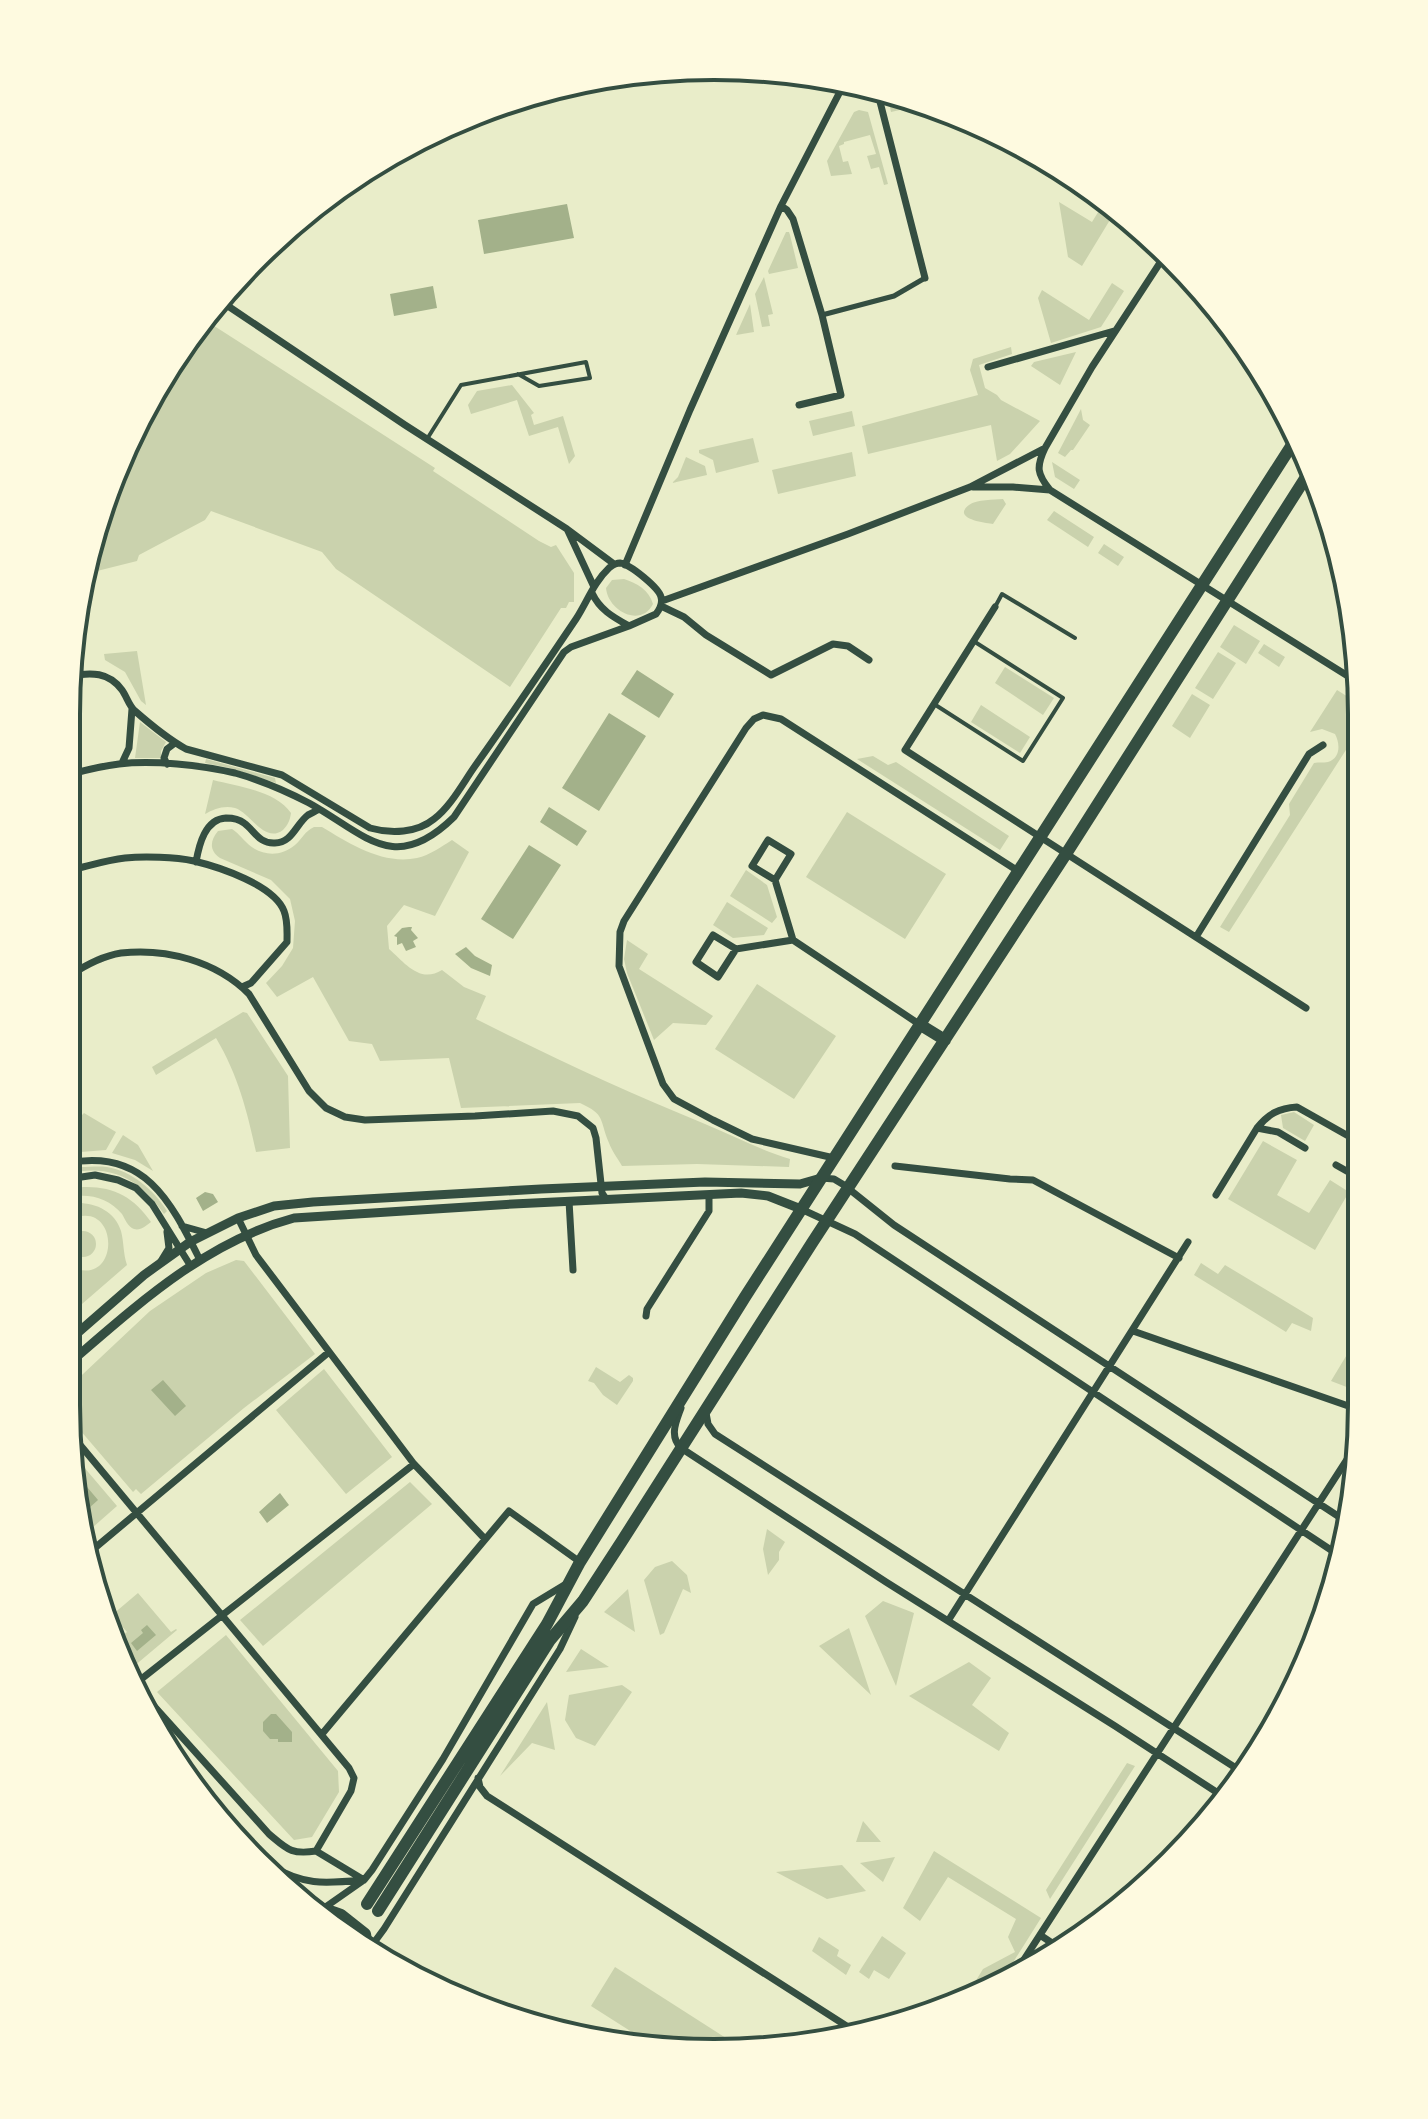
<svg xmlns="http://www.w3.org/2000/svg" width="1428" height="2119" font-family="'Exo 2',sans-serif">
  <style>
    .green { fill: #cad2ad }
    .water { fill: #a3b18a }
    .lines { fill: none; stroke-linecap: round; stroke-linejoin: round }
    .service { stroke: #344e41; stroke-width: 4 }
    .pedestrian { stroke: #344e41; stroke-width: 5 }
    .minor { stroke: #344e41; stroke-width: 7 }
    .tertiary { stroke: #344e41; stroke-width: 9 }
    .primary { stroke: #344e41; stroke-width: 12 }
    .rim { fill: none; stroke: #344e41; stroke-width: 4 }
  </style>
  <rect width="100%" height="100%" fill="#e9edc9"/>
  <path class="green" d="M887,93L926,104L891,112Z
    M859,110L868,112L888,184L884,185L879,167L871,169L867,156L876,154L870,135L844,142V144L839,146L843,162L848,161L852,174L831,176L827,161L854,112Z
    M1105,201L1116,210L1082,266L1068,257L1059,202L1092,222Z
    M786,232H789L790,235L798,268L769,274L768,271Z
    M764,277L773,314L768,315L770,326L762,327L755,294Z
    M1112,283L1124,291L1101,327L1051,343L1038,298L1042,290L1089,320Z
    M750,304L754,332L736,335Z
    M208,322L435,468L433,471L539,541L551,547L556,545L574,573V602H569L566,608H561L510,687L336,569L322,552L211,511L205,520L139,555L137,561L89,573L133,428Z
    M1011,347L1012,354L979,365L985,388L997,395L1001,400L1040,421L1010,454L997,461L991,425L868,454L862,426L978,395L970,370L973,359Z
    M1076,352L1060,385L1031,366L1034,362Z
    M512,385L534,413L531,415L534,425L563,416L575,456L569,464L558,427L529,436L517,400L471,414L468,405L477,391Z
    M1081,409L1083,420L1090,425L1073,450H1071L1065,457L1058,453Z
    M852,411L855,426L813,436L809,421Z
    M753,438L759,462L716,473L713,460L699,453V450Z
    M852,452L856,476L778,494L772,470Z
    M686,457L705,466L707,475L672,483L678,477Z
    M1052,462L1080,480L1074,489L1055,477Z
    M1003,499L1006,504L993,524C986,523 951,519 969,505C977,499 994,500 1003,499Z
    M1054,511L1094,537L1088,547L1047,520Z
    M1104,544L1124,557L1118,566L1098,553Z
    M624,579C637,583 649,590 653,604C641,628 608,611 606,588L612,580Z
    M1234,625L1260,641L1246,664L1220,647Z
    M1264,644L1285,657L1279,667L1258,653Z
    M137,651L146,705L141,701L125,672L105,660L104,654Z
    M1218,652L1236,663L1213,699L1195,688Z
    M1005,667L1054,698L1043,715L995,683Z
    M1337,690L1361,705L1362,725L1229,932L1220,927L1290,815L1289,804L1314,763C1319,762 1323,763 1328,762C1341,758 1340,743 1335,734L1322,729L1310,732Z
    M1192,694L1210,705L1190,738L1172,726Z
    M981,705L1030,737L1020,753L971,722Z
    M140,722L166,742L161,751V758H135Z
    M873,756L888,765L896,762L1009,836L1000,850L857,759Z
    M206,759L275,778L276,783L230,768L205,763Z
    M213,780C237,786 276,791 291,813C290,820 288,825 283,830C264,844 251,813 235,808C224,805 214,809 205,814Z
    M847,812L946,874L905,939L806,877Z
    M314,827H322C350,844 383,865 417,858C430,855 441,847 452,840L469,852L435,916L404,905L387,926L389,949C405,963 420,984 442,970L464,987L486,996L476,1019C551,1057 627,1092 705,1124C734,1136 760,1150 790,1159L789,1167L697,1164L622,1166C618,1159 612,1151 609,1143C599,1119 606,1115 580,1103L461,1108L449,1058L380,1061L372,1044L349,1041L313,977L277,997L266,983L282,966L293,948L295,921L290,899L271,880L220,858C209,850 210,841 218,831L232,829C238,833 241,837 246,842C259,856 280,858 295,845C302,839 305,831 314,827Z
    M746,870L767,885L777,917L772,923L730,896Z
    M727,902L768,928L764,935L733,938L713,925Z
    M627,940L648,954L639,969L713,1016L706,1025L673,1023L654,1040L627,973L624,959Z
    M757,984L836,1036L794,1099L715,1049Z
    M243,1012L247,1013L288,1076L290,1148L256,1152C247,1111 238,1075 216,1038L156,1075L152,1067Z
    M1294,1112L1314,1125L1305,1141L1283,1128L1281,1115Z
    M84,1113L116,1132L106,1150L68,1153V1133L79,1122L78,1119Z
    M123,1135L138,1145L153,1171L135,1160L112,1153Z
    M1263,1141L1297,1160L1277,1195L1309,1213L1330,1180L1349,1192L1315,1250L1228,1199Z
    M81,1167C89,1167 98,1166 107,1167C132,1171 154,1190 167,1211L164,1214C140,1179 110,1163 68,1174V1171Z
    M83,1187C113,1186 134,1197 151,1222C146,1226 140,1231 134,1229C128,1227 125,1219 122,1214C109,1198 89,1193 70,1197L68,1196V1192Z
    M78,1203C97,1203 115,1212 121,1231C124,1242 123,1253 127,1265L67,1317V1265C122,1295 122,1192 67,1221V1206Z
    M70 1244a13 13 0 1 1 26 0a13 13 0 1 1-26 0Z
    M236,1260L244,1261L315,1354L244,1408L141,1494L136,1489L133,1492L68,1416L66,1390L150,1311L206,1273Z
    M1201,1263L1218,1274L1225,1265L1313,1318L1311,1331L1292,1323L1286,1332L1194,1275Z
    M1357,1338V1391L1331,1381Z
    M596,1367L620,1382L629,1375L633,1378V1381L617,1405L603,1395L594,1383L588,1381Z
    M324,1369L392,1457L346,1494L276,1410Z
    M83,1466L117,1506L92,1528L85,1519V1511L83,1510L77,1471Z
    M410,1482L432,1504L263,1646L240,1620Z
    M767,1529L785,1542L779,1552V1560L768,1575L763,1549Z
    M672,1561L687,1575L691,1593L683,1589L664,1633L660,1635L644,1580L655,1567Z
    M628,1589L635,1632L604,1612Z
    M138,1593L171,1632L176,1629L177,1630L133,1667L119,1652L116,1645L124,1637L123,1635L127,1632L112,1615Z
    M883,1601L914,1613L896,1686L865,1616Z
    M849,1628L871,1695L819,1646Z
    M226,1635L338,1771L339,1792L312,1837L294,1840L157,1692Z
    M581,1649L609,1667L566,1672Z
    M969,1662L991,1678L972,1705L1009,1733L999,1751L909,1696Z
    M622,1685L632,1692L595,1746L576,1738L565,1720L569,1695Z
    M547,1702L555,1750L532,1743L500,1776Z
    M1127,1763L1135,1766L1050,1899L1046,1890Z
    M863,1821L881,1842H856Z
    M934,1851L1041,1918L1002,1980L969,1992L983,1969L1015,1952L1008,1937L1016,1919L948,1877L920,1921L903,1908Z
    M895,1857L883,1882L860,1863Z
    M842,1865L866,1891L827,1899L776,1872Z
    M882,1936L906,1953L889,1979L874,1970L869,1979L859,1972Z
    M819,1937L839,1950L837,1956L851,1965L846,1975L812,1951Z
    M615,1967L740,2047L671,2052L657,2048L591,2006Z"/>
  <path class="water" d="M567,204L574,238L484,254L478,220Z
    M433,286L437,308L394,316L390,294Z
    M637,670L674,694L659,718L621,694Z
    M609,713L646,736L599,811L562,788Z
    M549,807L587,831L577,846L540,822Z
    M529,845L561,865L513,939L481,919Z
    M409,927H412L411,930L418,938L413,941L416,947L406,951L402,943L397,945V937L394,936L402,928Z
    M466,947L475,956L492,965L490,976L471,968L455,954Z
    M205,1192L213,1194L218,1202L203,1211L196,1198Z
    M163,1380L186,1406L175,1416L151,1390Z
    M82,1481L98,1500L89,1508L82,1500L79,1483Z
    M280,1493L289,1505L267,1523L259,1512Z
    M147,1625L156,1635L137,1651L131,1643L143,1633L141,1630Z
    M271,1714H276L292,1732V1742H278V1739H270L263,1731V1722Z"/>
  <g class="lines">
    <path class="service" d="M427,439L461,385L586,362L590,378L539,386L518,374
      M995,607L1002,594L1075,638
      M934,704L1023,761L1063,698L975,642"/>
    <path class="pedestrian" d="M822,315L894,296L925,278"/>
    <path class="minor" d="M877,90L925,278
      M781,206L787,210L793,219L822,315L841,395L799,405
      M1167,252L1092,367L1045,448C1036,467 1037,474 1050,490L1359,683
      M222,302L405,425L567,529L614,564
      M988,367L1114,331
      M973,487H1013L1050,490
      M568,531L594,587
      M625,565L690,410L781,206L846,80
      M662,601L848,534L970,487L1045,448
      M661,606L684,617L706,635L771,675L833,644L848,646L869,660
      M995,607L905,750L1306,1008
      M71,676C91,672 109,672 122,690C127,697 129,706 135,711C151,725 168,739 186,749L282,775L370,828C391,834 417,833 434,819C451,806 463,783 475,766C510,717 543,668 576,619C587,602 594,582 609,568C613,565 615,563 620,563C630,564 659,588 661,597C663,604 660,609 656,614L629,626C613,617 600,610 592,593
      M122,763L129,748L132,709
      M167,764L164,758L167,749L175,743
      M71,774C86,770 102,766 119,764C153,760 201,765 235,773C260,780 286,791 309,803C365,834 394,876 454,817L564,652L571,647L629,626
      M196,862C199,845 205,819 226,818C232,818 239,819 244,823C255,831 259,844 275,843C292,843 296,824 308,815C308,815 318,810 319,809
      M70,870C88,866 107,860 125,858C144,856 175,857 194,861C219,867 274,885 284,911C288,921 287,932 287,942L251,983L242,987
      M775,880L791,854L768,840L752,866L775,880L793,940L919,1024
      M1196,937L1309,754L1323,745
      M736,949L718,977L696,962L713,935L736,949L793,940
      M69,976C84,966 102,956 121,953C166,948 216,961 249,994L309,1091L326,1108L345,1117L365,1120L475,1116L553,1111L578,1116L593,1128L596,1138L602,1193L606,1199
      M1257,1128L1278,1132L1305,1148
      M834,1158L752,1139L713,1120L674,1099L663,1084L619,966L620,932L624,921L746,728L754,719L763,715L781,719L1018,871
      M68,1163C145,1148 171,1202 200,1260
      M1336,1165L1359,1178
      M895,1166L1010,1179L1033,1180L1179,1258
      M821,1178L834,1179L844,1185L894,1225L1347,1522
      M68,1179L95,1175L118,1180L136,1188L152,1204L190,1265
      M1216,1195L1257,1128C1268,1114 1279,1108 1297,1107L1359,1142
      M569,1201L573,1270
      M801,1209L855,1234L1337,1554
      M238,1218L256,1255L414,1464L485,1539
      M182,1226L207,1233
      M161,1261L169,1248L167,1232
      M646,1316L647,1309L709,1211V1195
      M1133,1331L1357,1409
      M681,1408C676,1422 669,1436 681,1448L886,1582L1115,1726L1221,1795
      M706,1413L708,1424L715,1434L1239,1770
      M71,1434L349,1768L354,1778L351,1791L316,1851
      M90,1552L329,1352
      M948,1621L1188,1242
      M135,1684L414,1464
      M136,1686L269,1834C287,1849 291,1855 316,1851L364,1880
      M322,1734L509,1511L580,1562
      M478,1778L480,1787L487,1796L859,2034
      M269,1865C304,1885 322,1884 362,1880
      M324,1908L364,1880L372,1870L443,1759L533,1604L566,1584
      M1040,1935L1061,1949
      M370,1948L384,1929L543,1676L560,1649L575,1617
      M1014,1975L1357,1444"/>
    <path class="tertiary" d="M66,1343L144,1275L190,1242L238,1218L274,1206L313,1202L541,1189L705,1182L800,1184L821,1178
      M66,1366C135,1307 204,1242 294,1218L513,1204L741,1193L768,1196L801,1209"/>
    <path class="primary" d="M919,1024L945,1040
      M367,1904L547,1624L580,1562L745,1297L1297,437
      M378,1911L550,1640L583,1601L622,1541L812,1243L1066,854L1313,466
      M314,1914L324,1909L341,1915L365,1934L367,1946"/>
  </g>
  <path d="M0 0H1428V2119H0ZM714 80H714A634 634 0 0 1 1348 714V1405A634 634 0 0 1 714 2039H714A634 634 0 0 1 80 1405V714A634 634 0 0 1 714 80Z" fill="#fefae0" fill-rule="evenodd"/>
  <path class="rim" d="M714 80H714A634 634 0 0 1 1348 714V1405A634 634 0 0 1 714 2039H714A634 634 0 0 1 80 1405V714A634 634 0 0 1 714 80Z"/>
</svg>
